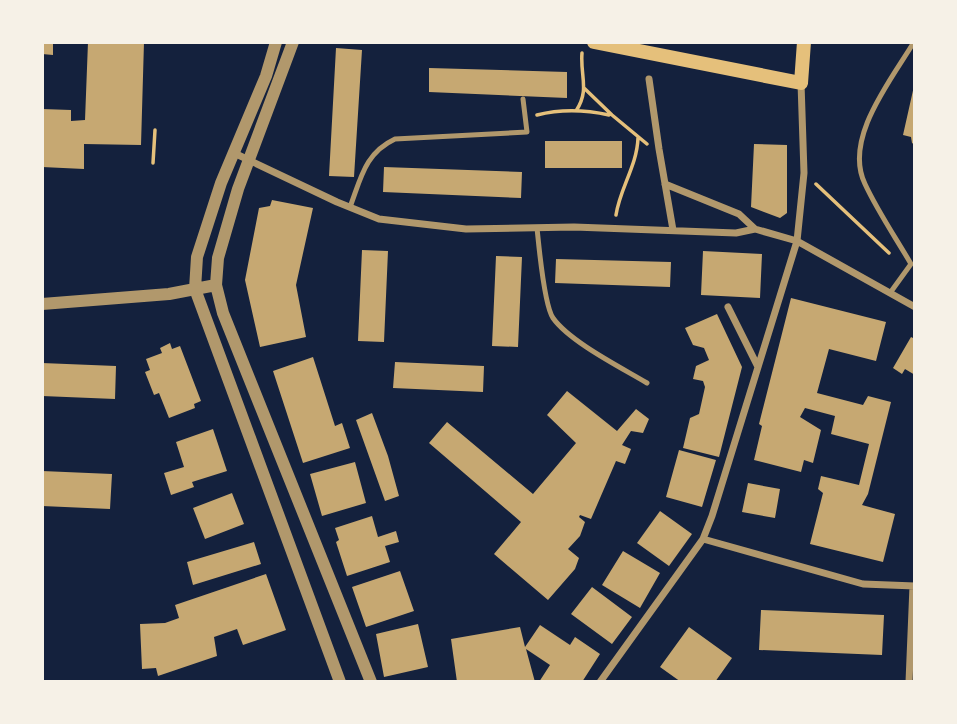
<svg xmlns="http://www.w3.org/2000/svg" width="957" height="724" font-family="Signika,sans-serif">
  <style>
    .building { fill: #c6a872 }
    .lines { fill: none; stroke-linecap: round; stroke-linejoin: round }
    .path { stroke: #e5c07b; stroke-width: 3.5 }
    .service { stroke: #b1986c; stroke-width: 5 }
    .minor { stroke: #b1986c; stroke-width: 7 }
    .tertiary { stroke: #b1986c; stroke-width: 12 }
    .secondary { stroke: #e5c07b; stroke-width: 14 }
  </style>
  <rect width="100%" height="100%" fill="#14213d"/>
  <path class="building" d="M42,42H53V55L42,54Z
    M88,42H144L141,145L84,144V169L42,167V109L71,110V121L85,120Z
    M336,48L362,50L354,177L329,176Z
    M429,68L567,72V98L429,92Z
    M914,86H915V145L912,143L911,137L903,135Z
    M545,141H622V168H545Z
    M754,144L787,145V213L780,218L751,207Z
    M384,167L522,172L521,198L383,192Z
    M272,200L313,208L296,285L306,337L260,347L245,280L259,208L270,206Z
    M362,250L388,251L384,342L358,341Z
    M703,251L762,254L760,298L701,295Z
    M496,256L522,257L518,347L492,346Z
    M556,259L671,262L670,287L555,283Z
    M791,298L886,322L876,361L829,349L817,393L863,405L868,396L891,402L868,494L862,505L895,514L883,562L810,544L823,493L818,489L821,476L859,485L869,444L831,434L835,416L805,408L800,417L821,430L813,463L804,460L801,472L754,460L762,426L759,424Z
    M717,314L742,367L719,457L683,448L690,418L699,414L705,387L703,381L693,379L696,366L709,360L704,348L693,345L685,328Z
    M911,337L915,339V375L905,369L902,374L893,368Z
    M170,343L172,349L180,346L201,401L194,404L195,408L169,418L159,393L154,395L145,372L150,370L146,359L162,353L160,348Z
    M313,357L335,426L342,423L350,448L303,463L273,371Z
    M395,362L484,366L483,392L393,388Z
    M42,363L116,366L115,399L42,396Z
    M567,391L617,431L636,409L649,419L643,433L631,431L622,445L631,449L625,464L616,461L591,519L580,515L579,517L585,522L580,536L568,549L579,558L575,569L548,600L494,554L521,522L429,443L447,422L533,494L576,443L547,415Z
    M372,413L388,456L399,496L385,501L356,420Z
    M213,429L227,471L192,482L194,487L171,495L164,473L184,467L176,442Z
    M679,450L716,460L702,507L666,497Z
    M355,462L366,503L322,516L310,474Z
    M42,471L112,474L110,509L42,506Z
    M748,483L780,489L775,518L742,512Z
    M232,493L244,524L205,539L193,508Z
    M660,511L692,534L669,566L637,543Z
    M372,516L378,537L396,531L399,542L385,546L390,562L347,576L336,542L339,540L335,528Z
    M254,542L261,564L193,585L187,562Z
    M623,551L660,573L640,608L602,585Z
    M400,571L414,611L366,627L352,587Z
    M266,574L286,630L243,645L237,629L214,637L217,656L158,676L156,668L142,669L140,624L165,623L179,618L175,605Z
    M592,587L632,617L612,644L571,614Z
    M761,610L884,615L882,655L759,650Z
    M418,624L428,667L384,677L376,634Z
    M540,625L570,645L575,637L600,654L582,682H539L550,665L526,649L535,682H457L451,639L520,627L525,647Z
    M689,627L732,658L715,682H681L660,667Z"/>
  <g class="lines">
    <path class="path" d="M584,88L612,115L647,144
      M576,111C590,90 580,76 582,53
      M537,115C561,109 586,110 609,115
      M153,163L155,130
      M816,184L889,253
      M616,215C620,188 637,166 638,138"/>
    <path class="service" d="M350,207C361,178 365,153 395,139L527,132L523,99
      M537,228C539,247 544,305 553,318C570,342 622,368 647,383
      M890,293L911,264C896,238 878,212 865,184C843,139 891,80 914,42"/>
    <path class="minor" d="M649,79L659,149L673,230
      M234,153L337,202L379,219L466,229L574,227L736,233L755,229L797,241L915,307
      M665,184L739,214L755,229
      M728,307L758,367
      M703,539L863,584L915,586
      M600,682L703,539L712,516L797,241L804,173L801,83
      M909,682L913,586"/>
    <path class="tertiary" d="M276,42L266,76L221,183L197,257L195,289L340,682
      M293,42L238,189L218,258L216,285L223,313L371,682
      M42,304L169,294L216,285"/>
    <path class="secondary" d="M594,42L801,83L804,42"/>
  </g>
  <rect width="957" height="724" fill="none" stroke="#f6f1e7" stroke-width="88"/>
</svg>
